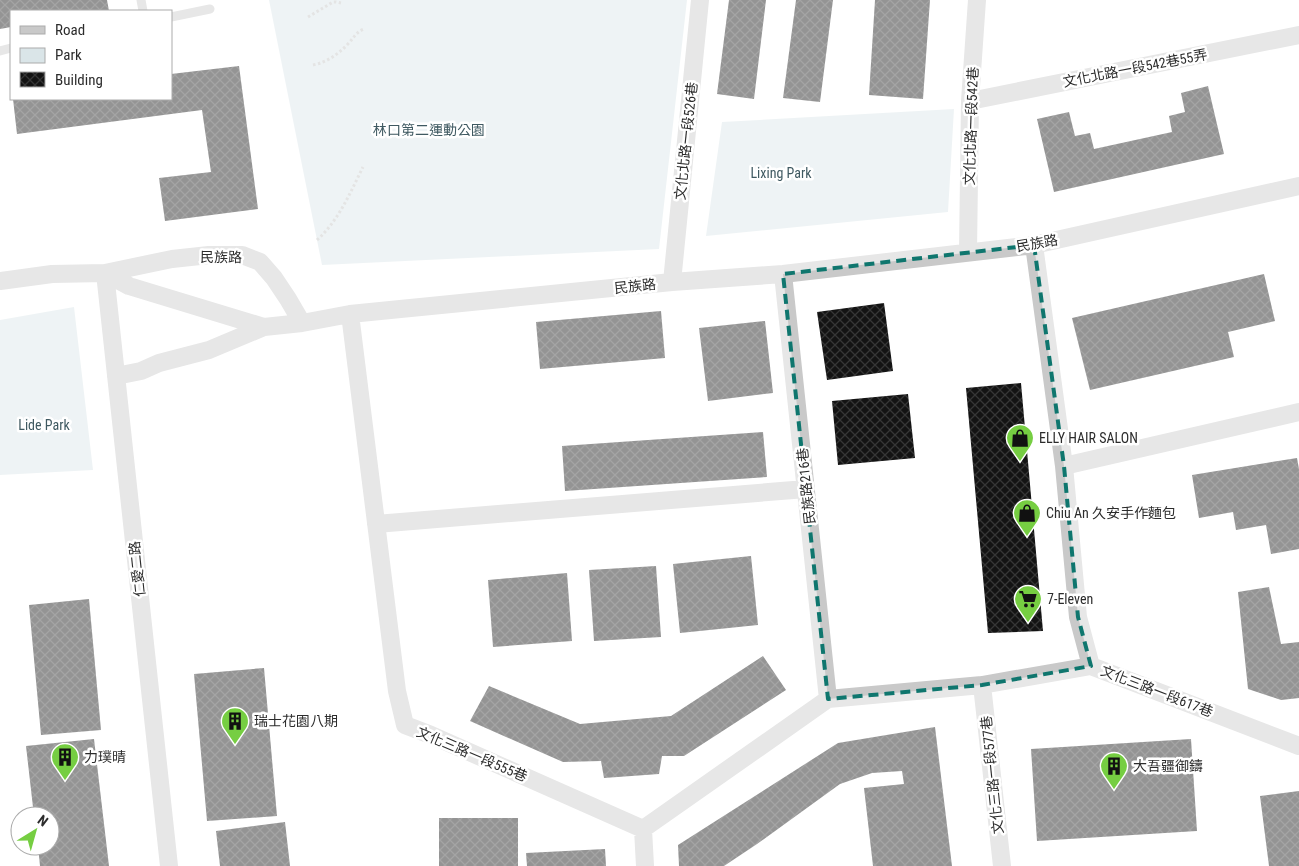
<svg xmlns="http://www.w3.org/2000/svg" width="1299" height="866" font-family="'Roboto Condensed','Noto Sans TC',sans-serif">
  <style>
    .green { fill: #dae5e8 }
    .building { fill: url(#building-cross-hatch) }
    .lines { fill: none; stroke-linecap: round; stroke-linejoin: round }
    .path { stroke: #c3c3c3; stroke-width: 3; stroke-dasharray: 2.5 2.5; stroke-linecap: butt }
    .lane { stroke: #c9c9c9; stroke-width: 9 }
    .street { stroke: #c9c9c9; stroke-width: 18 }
    .marked { fill: none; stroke: #0f766e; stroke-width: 4; stroke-dasharray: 10 6; stroke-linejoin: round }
    .labels { text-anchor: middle; stroke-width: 5; stroke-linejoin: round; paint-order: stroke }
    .street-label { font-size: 14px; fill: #2c2c2c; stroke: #fff }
    .park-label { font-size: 14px; fill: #3f5961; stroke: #fff }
    .poi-label { font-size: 14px; fill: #2c2c2c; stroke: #fff; text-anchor: start }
  </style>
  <defs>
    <pattern id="building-cross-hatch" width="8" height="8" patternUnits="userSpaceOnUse" patternTransform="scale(1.25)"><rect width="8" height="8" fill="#131313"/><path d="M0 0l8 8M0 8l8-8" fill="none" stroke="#363636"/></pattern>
  </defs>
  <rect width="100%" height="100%" fill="#fff"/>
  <path class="green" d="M269,0H687L659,249L322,265Z
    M954,109L948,212L706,236L722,122Z
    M74,307L93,470L0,475V320Z"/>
  <path class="building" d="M0,0H107L109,11H11V27L0,29Z
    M729,0H766L754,99L717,94Z
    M796,0H833L820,102L783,98Z
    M875,0H930L923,99L869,95Z
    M239,66L258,209L165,221L159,178L211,172L202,110L17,134L13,99H171V74Z
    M1208,86L1224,154L1054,192L1037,119L1069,112L1075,136L1090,133L1094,149L1172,132L1169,116L1185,112L1181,93Z
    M1264,274L1275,321L1228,332L1234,357L1090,390L1072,318Z
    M884,303L893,371L827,380L817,312Z
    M661,311L665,358L540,369L536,322Z
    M765,321L773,393L708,401L699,328Z
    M1021,383L1043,631L988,633L966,388Z
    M908,394L915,458L838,465L832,401Z
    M763,432L767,477L565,491L562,446Z
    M1297,458L1299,469V549L1271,554L1266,525L1236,530L1233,512L1199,518L1192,475Z
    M751,556L758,625L680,633L673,564Z
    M656,566L661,637L594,641L589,570Z
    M567,573L572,641L493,647L488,580Z
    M1269,587L1281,644L1299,642V698L1281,700L1248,689L1238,592Z
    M89,599L101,730L41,735L29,605Z
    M763,656L786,690L684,756H662L659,774L604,778L601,761L563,762L470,721L489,686L580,724L671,716Z
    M264,668L277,816L207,821L194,674Z
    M935,727L952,866H873L864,788L904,784L902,771L872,773L840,784L757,844L724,866H679L678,845L838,743Z
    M94,739L109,866H40L38,846H50V816H34L26,746Z
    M1191,739L1197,831L1037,841L1031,749Z
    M1299,791V866H1269L1260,796Z
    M439,818H518V866H439Z
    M285,822L290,866H220L216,831Z
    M605,849L606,866H527L526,853Z"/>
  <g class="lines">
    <path class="path" d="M308,17L333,2H336L341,3
      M313,65C327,62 337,55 347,45C353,39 356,32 364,29
      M317,240C339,220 350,193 363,167"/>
    <path class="lane" d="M141,0L143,11
      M171,17L210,9
      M0,51L11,48"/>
    <path class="street" d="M970,101L1299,35
      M1034,245L1064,466L1078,617L1091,666
      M968,252L970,101L977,0
      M105,273L169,866
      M105,273L129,286L264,327L302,323
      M783,274L828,699
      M0,281L52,274L105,273L172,259L209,255H242L260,262L274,278L288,299L302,323L350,314L672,282L783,274L1034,245L1299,186
      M672,282L700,0
      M350,314L397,691L405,725L431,735L643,829L645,866
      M116,376L141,371L159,363L209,350L264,327
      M1064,466L1299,412
      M376,524L806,489
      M1091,666L1299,746
      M982,685L1002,866
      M828,699L982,685L1091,666
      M643,829L828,699"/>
  </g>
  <path d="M0 0H1299V866H0ZM1034,245L1064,466L1078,617L1091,666L982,685L828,699L783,274Z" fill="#fff" fill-opacity=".55" fill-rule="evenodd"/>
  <path class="marked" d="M1034,245L1064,466L1078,617L1091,666L982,685L828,699L783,274Z"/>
  <defs>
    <g id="shop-pin" transform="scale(1.4375)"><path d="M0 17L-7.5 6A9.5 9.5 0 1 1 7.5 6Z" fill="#76ce42" stroke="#fff"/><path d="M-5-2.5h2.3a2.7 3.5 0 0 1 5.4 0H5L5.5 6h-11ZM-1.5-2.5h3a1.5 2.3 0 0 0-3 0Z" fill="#111"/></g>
    <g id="supermarket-pin" transform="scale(1.4375)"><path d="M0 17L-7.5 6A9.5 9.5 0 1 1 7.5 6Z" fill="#76ce42" stroke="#fff"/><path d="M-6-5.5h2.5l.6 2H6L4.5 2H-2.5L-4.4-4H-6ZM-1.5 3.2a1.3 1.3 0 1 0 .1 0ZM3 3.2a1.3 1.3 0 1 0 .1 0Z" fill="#111"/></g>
    <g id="building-pin" transform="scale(1.4375)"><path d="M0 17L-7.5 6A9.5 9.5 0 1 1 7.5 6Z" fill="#76ce42" stroke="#fff"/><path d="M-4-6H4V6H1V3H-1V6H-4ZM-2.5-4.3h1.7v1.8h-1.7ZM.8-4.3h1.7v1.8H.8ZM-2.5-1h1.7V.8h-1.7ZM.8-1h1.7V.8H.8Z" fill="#111"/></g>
  </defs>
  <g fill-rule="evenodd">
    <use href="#shop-pin" x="1020" y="438"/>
    <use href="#shop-pin" x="1027" y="513"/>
    <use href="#supermarket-pin" x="1028" y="599"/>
    <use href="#building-pin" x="235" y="721"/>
    <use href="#building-pin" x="65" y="757"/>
    <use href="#building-pin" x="1114" y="766"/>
  </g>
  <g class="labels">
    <g class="street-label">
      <text transform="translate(1135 68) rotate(-11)" y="5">文化北路一段542巷55弄</text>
      <text transform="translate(971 126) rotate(-88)" y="5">文化北路一段542巷</text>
      <text transform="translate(686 141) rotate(-84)" y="5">文化北路一段526巷</text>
      <text transform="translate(1037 243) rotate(-10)" y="5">民族路</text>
      <text transform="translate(221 257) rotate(1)" y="5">民族路</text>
      <text transform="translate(635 286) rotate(-6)" y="5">民族路</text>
      <text transform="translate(806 486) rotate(-96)" y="5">民族路216巷</text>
      <text transform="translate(137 569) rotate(-96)" y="5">仁愛二路</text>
      <text transform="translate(1157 691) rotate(21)" y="5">文化三路一段617巷</text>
      <text transform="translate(472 754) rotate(23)" y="5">文化三路一段555巷</text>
      <text transform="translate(992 775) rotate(-96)" y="5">文化三路一段577巷</text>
    </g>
    <g class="park-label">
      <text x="429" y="135">林口第二運動公園</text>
      <text x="781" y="178">Lixing Park</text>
      <text x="44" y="430">Lide Park</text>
    </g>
    <g class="poi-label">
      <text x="1039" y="443">ELLY HAIR SALON</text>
      <text x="1046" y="518">Chiu An 久安手作麵包</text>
      <text x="1047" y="604">7-Eleven</text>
      <text x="254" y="726">瑞士花園八期</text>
      <text x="84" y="762">力璞晴</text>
      <text x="1133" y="771">大吾疆御鑄</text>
    </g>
  </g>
  <rect x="10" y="10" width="162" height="90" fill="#ffffff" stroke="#ababab"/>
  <rect x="20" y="26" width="25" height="8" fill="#c9c9c9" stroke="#ababab"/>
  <text x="55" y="35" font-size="15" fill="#2c2c2c">Road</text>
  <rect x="20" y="48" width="25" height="15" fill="#dae5e8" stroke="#ababab"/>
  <text x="55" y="60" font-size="15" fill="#2c2c2c">Park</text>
  <rect x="20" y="72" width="25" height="15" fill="url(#building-cross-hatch)" stroke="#ababab"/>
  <text x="55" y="85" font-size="15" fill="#2c2c2c">Building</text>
  <g transform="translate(35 831) rotate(37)"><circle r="24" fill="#ffffff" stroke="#ababab"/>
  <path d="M0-4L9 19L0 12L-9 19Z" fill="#76ce42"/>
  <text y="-8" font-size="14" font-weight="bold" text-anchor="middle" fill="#2c2c2c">N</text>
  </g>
</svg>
